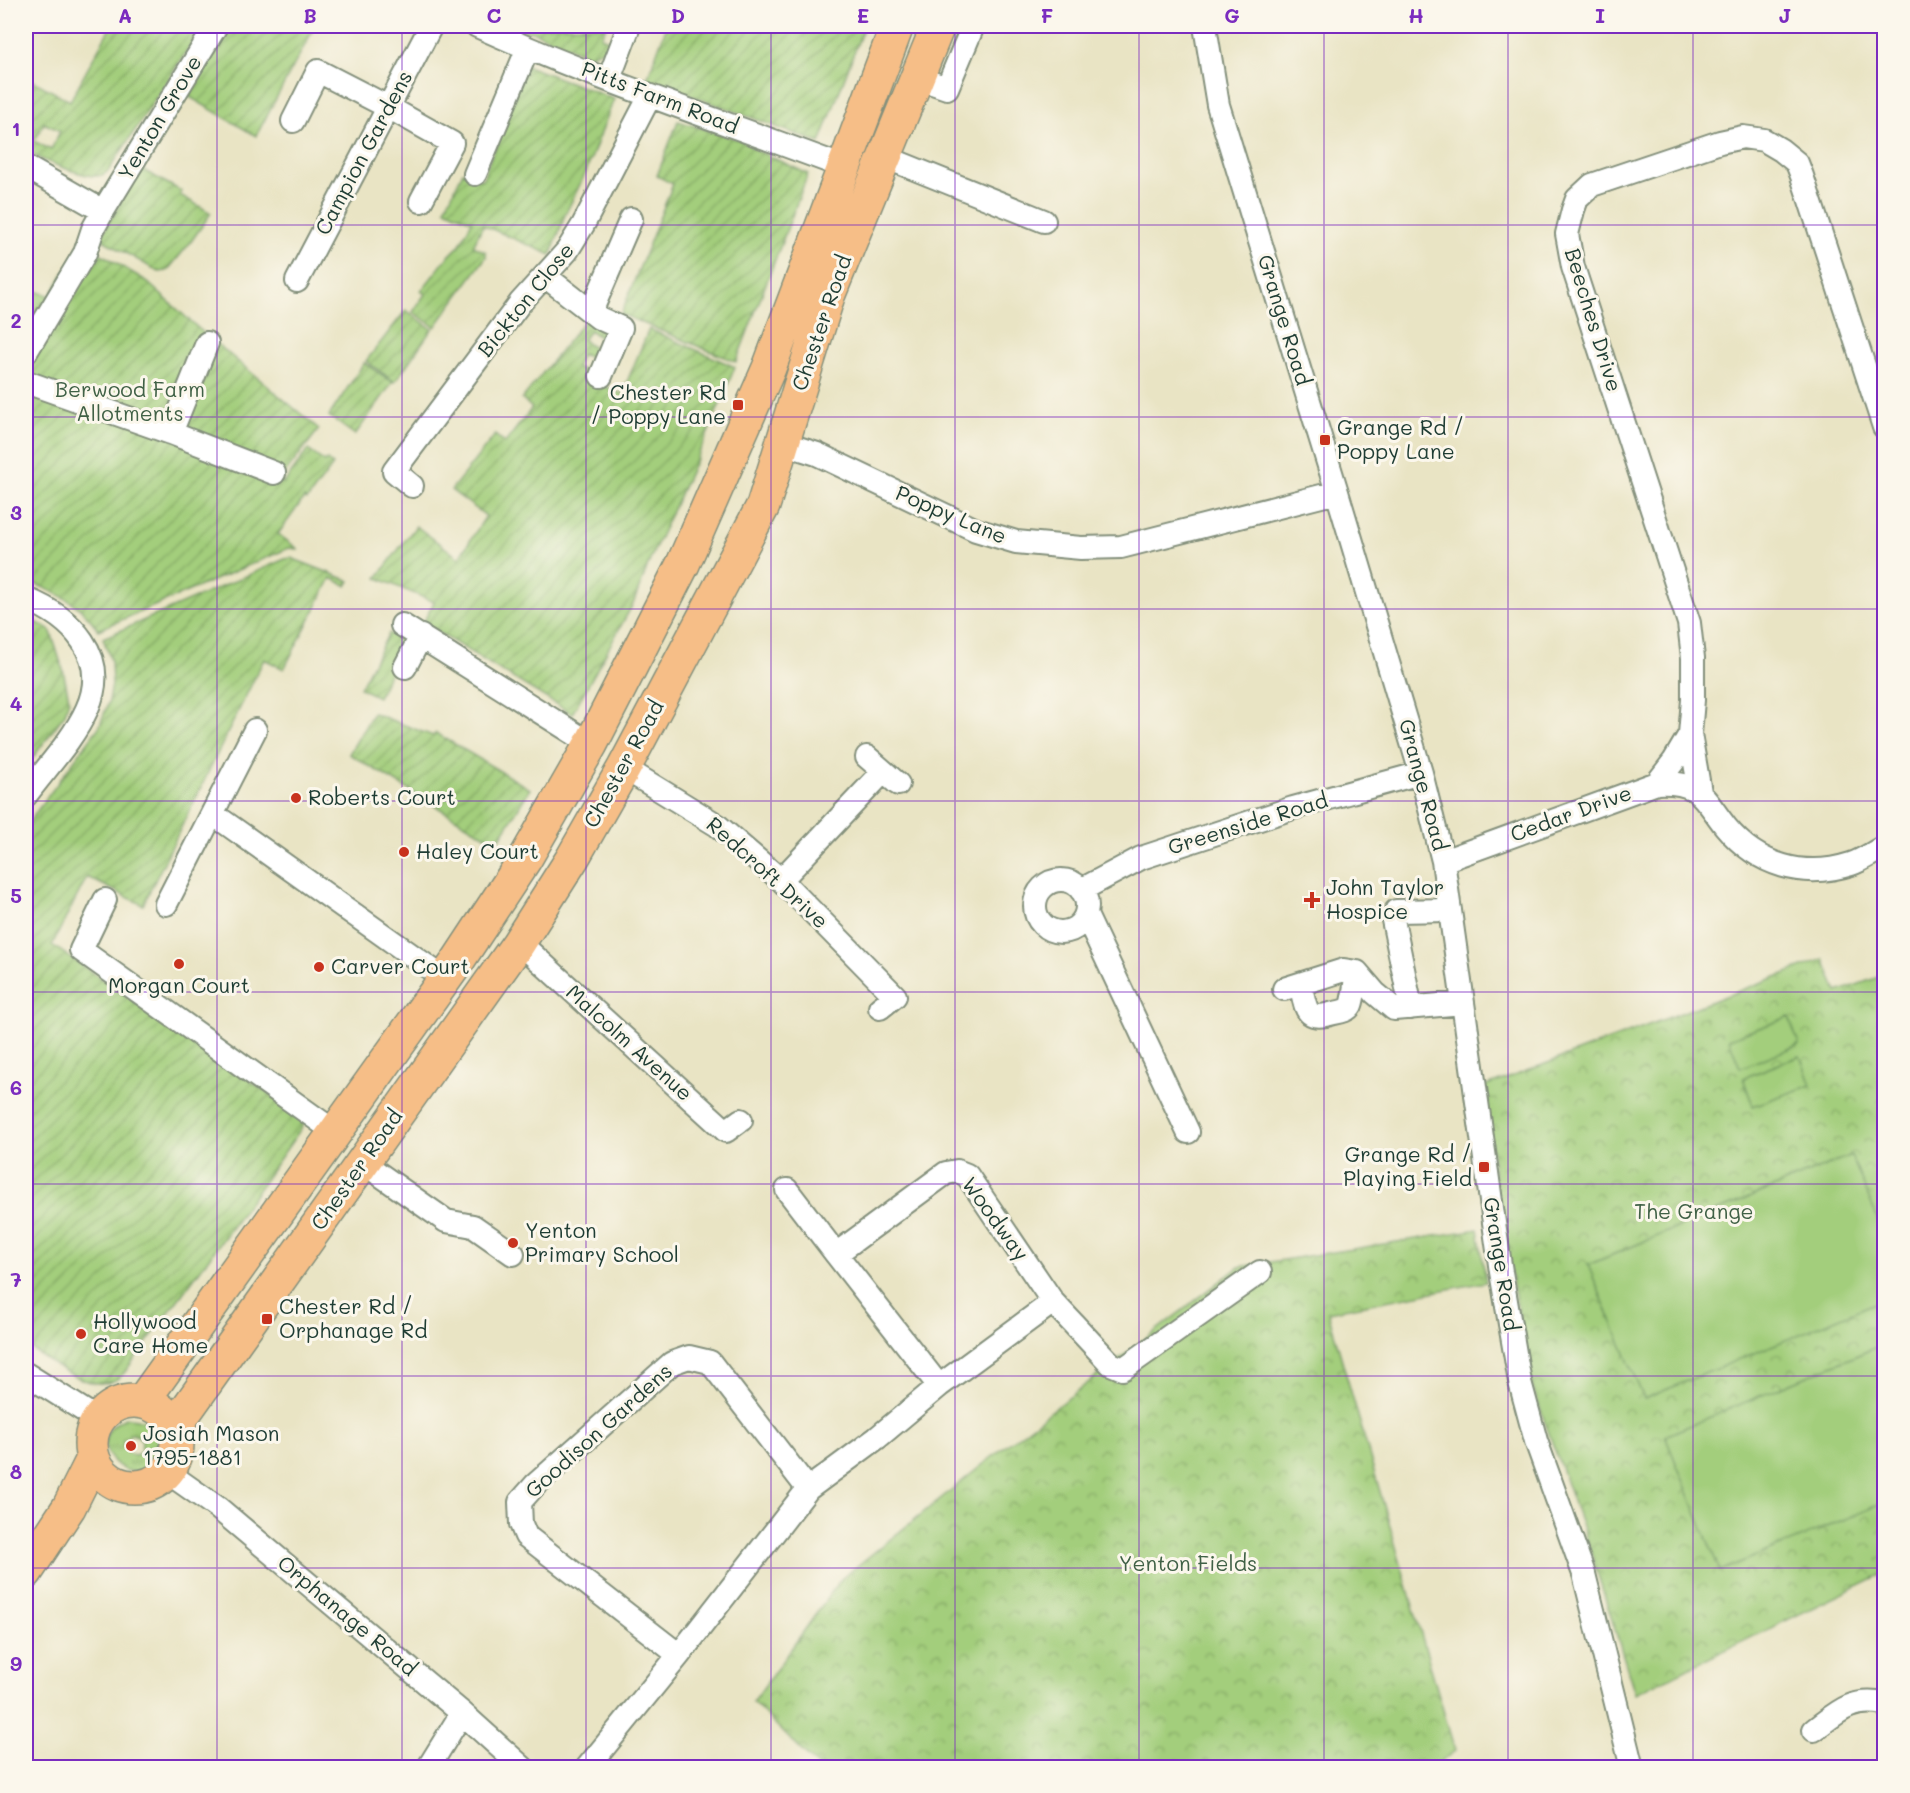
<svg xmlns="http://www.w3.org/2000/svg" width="1910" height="1793" font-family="Mali,sans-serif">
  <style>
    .grass { fill: url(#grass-tufts); stroke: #618658; stroke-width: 1.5; fill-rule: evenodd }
    .park { fill: url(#park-crowns); stroke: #618658; stroke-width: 1.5 }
    .garden { fill: url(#garden-furrows); stroke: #618658; stroke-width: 1.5; fill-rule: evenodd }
    .pitch { fill: #a3ce7b; stroke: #618658; stroke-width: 1.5 }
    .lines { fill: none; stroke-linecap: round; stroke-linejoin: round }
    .minor-casing { stroke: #84907c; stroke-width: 26 }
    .highway-casing { stroke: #84907c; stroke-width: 36 }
    .minor { stroke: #fff; stroke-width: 22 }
    .highway { stroke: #f6be87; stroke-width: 33 }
    .grid { fill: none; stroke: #7b2cbf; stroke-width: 1.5; stroke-opacity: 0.55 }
    .poi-dot { fill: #c8321e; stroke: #fbf7ec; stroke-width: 2 }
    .labels { text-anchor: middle; stroke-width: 6; stroke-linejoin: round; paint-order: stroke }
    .street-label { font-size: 21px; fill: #1f3d34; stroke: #fbf7ec }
    .park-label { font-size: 21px; fill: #406146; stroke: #fbf7ec }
    .poi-label { font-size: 21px; fill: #1f3d34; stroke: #fbf7ec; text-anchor: start }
    .neatline { fill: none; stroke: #7b2cbf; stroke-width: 2 }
    .grid-label { font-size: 20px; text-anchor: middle; font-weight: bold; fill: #7b2cbf }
  </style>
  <defs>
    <pattern id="grass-tufts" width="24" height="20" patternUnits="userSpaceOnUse" patternTransform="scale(1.5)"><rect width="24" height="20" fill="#a3ce7b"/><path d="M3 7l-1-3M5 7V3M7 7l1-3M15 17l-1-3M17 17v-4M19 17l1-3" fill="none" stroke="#84a866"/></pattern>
    <pattern id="park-crowns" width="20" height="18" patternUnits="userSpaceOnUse" patternTransform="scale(1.5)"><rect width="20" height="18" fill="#a3ce7b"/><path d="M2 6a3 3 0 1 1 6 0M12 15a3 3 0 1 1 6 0" fill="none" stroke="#84a866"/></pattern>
    <pattern id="garden-furrows" width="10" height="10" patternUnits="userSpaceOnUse" patternTransform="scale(1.5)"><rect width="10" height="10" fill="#a3ce7b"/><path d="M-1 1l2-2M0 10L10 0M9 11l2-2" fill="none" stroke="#84a866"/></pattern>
  </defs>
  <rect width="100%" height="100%" fill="#fbf7ec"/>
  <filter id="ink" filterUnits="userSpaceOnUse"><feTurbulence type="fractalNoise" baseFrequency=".0167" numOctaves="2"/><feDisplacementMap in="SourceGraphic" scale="12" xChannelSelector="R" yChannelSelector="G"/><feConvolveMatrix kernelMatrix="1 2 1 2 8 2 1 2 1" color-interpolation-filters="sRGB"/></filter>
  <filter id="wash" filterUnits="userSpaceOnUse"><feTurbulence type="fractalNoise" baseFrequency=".008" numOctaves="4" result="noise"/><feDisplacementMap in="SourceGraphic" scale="24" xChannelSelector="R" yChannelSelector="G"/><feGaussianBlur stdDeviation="1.35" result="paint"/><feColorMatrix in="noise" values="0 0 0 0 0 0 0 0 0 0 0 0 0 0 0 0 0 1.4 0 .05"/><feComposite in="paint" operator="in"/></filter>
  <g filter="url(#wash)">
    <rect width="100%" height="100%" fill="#e9e4c4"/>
    <path class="grass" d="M126,1418C148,1417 167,1434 157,1456C137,1500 73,1440 126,1418ZM131,1434L138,1436L142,1441L141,1451L136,1455L129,1454L123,1447V1440Z"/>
    <path class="park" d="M1824,959L1837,992L1884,975V1573L1635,1694L1589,1546L1532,1386L1498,1205L1484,1087Z
      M1478,1229L1486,1282L1328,1312L1455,1751L1433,1767H818L753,1702L841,1579L1007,1445L1239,1267Z"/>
    <path class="garden" d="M111,26H203L109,170C106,173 102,176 97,176C82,177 40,159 26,152V77L70,101ZM44,123L60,131L51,150L34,141Z
      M232,26H315L256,136L188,96Z
      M511,26H606L601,37L614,42L612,46L589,56L532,31L525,32Z
      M661,26H864L820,143L647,79L666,28Z
      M527,66L614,99L586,172L565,215L551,255L483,225L473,246L486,252V257L435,327L413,312L425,294L421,291L447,258L459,246L472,221L445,209L463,172L482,180Z
      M678,121L743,141L754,149L808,174L736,362L621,314L673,184L657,176Z
      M141,169L181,191L180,195L211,213L190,243L167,271L159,272L101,239L110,220Z
      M83,243L145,280L198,328L319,429L280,480L284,483L308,450L325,462L327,460L333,465L307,500L304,498L278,534L298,549L289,548L98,630C81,602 55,592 26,580V303L33,290L50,296Z
      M406,310L432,329L395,382L366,361Z
      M589,315L609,331L604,341L590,330L583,340L599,352L596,360L582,354L576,367L590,373L586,378L622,394L649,329L735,367L708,433L652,555L633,604L572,714L423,623L434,602L377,578L416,526L459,558L486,516L451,490L495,435L505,443L532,408L522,399Z
      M364,363L393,382L355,435L329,416Z
      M291,558L350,581L347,586L331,578L284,669L264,659L143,905L87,877L52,945L307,1120L234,1224L124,1373C121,1376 117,1380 113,1381C87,1392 46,1359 26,1345V826L99,727L109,701L112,684L111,661L103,638L285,559Z
      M26,618L44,626L51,632L63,670L69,699L65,714L26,767Z
      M389,633L404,643L378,697L360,688Z
      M373,713L433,736L436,733L530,789L497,843L349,754Z"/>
    <path class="pitch" d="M1789,1017L1799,1045L1740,1068L1729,1039Z
      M1800,1056L1811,1085L1753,1106L1743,1078Z
      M1851,1155L1884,1234V1299L1644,1399L1588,1265Z
      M1884,1344V1503L1720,1571L1665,1436Z"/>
  </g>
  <g filter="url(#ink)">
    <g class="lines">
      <g class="minor-casing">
        <path id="minor" d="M477,26C597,80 722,121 844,167
          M1205,26L1218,105L1337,492L1421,773L1443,861L1501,1272L1520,1382L1536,1441L1584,1574L1632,1768
          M918,78L947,88L973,26
          M609,79L629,26
          M293,121L318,71L388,107L452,143L421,201
          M885,157L1044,221
          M26,167L103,211
          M475,174L528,48
          M545,276L599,318L621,328L601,376
          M297,281L431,26
          M590,309L594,305L631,219
          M26,352L85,253L93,229L103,211L216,26
          M26,382L171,433L274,473
          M171,433L207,343
          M783,448H798L817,454L976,530L1016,542L1081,548L1121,547L1337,492
          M412,486L394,471L520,303L567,251L583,225L650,96
          M26,599C71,617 111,656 87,709C73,740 46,768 26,795
          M402,625L591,744
          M405,667L421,636
          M1690,734L1700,792
          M867,757L898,784
          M624,768L717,825L781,880L895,996L880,1008
          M1657,783L1674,761L1690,734L1693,700V658L1689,623L1573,267L1567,234L1573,210L1577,199L1592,185L1720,142L1743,137L1764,140L1781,150L1797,163L1802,176L1884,427
          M213,814L445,979
          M1443,861L1657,783C1701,781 1703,798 1726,827C1758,866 1804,879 1851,864C1863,860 1874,852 1884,847
          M781,880L883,772
          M1035 906a26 26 0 1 1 52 0a26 26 0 1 1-52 0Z
          M1081,890L1141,858L1293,808L1421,773
          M105,900L81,950L335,1132
          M166,904L255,730
          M1086,915L1188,1132
          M518,944L531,953L726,1131L741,1120
          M1300,984C1307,1009 1304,1022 1334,1013C1339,1012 1348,1011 1351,1005C1354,998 1355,981 1357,972
          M1284,989L1344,970L1357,972L1375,993L1394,1009L1463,1003
          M1411,1008L1393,920L1396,911L1450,910
          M362,1162L446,1221L473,1226L513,1254
          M787,1190L836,1254
          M26,1374L99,1420
          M939,1386L836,1254L946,1173L957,1171L967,1175L1053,1302L1111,1364L1123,1369L1260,1272
          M167,1472L218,1508L462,1713L523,1768
          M679,1655L526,1536L521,1524L520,1502L535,1485L672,1363L689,1357L710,1362L808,1489
          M1814,1730C1839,1711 1851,1698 1884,1704
          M428,1768L462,1713
          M587,1768L679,1655L808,1489L877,1438L939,1386L1053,1302"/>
      </g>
      <g class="highway-casing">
        <path id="highway" d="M91 1444a43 43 0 1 1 86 0a43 43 0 1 1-86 0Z
          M142,1402L455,965L525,859L591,744L683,564L769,368L897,26
          M174,1431L185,1412L518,944L572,859L624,768L763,506L828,296L938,26
          M26,1572L69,1507L93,1459"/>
      </g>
      <use href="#minor" class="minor"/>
      <use href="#highway" class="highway"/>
    </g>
  </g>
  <path class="grid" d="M217,26V1768M402,26V1768M586,26V1768M771,26V1768M955,26V1768M1139,26V1768M1324,26V1768M1508,26V1768M1693,26V1768M26,225H1884M26,417H1884M26,609H1884M26,801H1884M26,992H1884M26,1184H1884M26,1376H1884M26,1568H1884"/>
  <g class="poi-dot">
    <rect x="732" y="399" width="12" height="12" rx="3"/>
    <rect x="1319" y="434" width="12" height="12" rx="3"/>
    <circle cx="296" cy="798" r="6"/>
    <circle cx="404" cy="852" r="6"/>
    <path d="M1309 891h6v6h6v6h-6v6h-6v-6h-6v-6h6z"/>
    <circle cx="179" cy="964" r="6"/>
    <circle cx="319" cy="967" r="6"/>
    <rect x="1478" y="1161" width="12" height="12" rx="3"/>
    <circle cx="513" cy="1243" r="6"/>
    <rect x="261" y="1313" width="12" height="12" rx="3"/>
    <circle cx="81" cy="1334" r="6"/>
    <circle cx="131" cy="1446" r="6"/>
  </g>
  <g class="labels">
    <g class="street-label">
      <text transform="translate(660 98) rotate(21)" y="7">Pitts Farm Road</text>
      <text transform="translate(160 118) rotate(-59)" y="7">Yenton Grove</text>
      <text transform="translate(364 153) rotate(-62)" y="7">Campion Gardens</text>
      <text transform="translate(526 300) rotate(-51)" y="7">Bickton Close</text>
      <text transform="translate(1284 320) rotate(73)" y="7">Grange Road</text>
      <text transform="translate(1593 320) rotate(73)" y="7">Beeches Drive</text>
      <text transform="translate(822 323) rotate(-71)" y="7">Chester Road</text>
      <text transform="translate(951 515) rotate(23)" y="7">Poppy Lane</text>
      <text transform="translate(624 764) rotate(-61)" y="7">Chester Road</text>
      <text transform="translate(1423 785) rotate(75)" y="7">Grange Road</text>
      <text transform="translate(1571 814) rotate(-20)" y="7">Cedar Drive</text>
      <text transform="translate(1248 824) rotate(-17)" y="7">Greenside Road</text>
      <text transform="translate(767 873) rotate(42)" y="7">Redcroft Drive</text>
      <text transform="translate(629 1043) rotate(42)" y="7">Malcolm Avenue</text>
      <text transform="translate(357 1170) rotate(-55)" y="7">Chester Road</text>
      <text transform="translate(995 1219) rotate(54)" y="7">Woodway</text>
      <text transform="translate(1501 1264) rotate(81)" y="7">Grange Road</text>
      <text transform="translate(599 1431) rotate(-42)" y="7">Goodison Gardens</text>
      <text transform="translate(347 1616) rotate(40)" y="7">Orphanage Road</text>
    </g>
    <g class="park-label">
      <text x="130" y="397">Berwood Farm<tspan x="130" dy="24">Allotments</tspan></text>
      <text x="1694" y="1219">The Grange</text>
      <text x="1188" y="1571">Yenton Fields</text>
    </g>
    <g class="poi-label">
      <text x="726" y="400" text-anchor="end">Chester Rd<tspan x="726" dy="24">/ Poppy Lane</tspan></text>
      <text x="1337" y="435">Grange Rd /<tspan x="1337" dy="24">Poppy Lane</tspan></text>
      <text x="308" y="805">Roberts Court</text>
      <text x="416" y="859">Haley Court</text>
      <text x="1326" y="895">John Taylor<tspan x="1326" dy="24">Hospice</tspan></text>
      <text x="331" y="974">Carver Court</text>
      <text x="179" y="993" text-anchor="middle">Morgan Court</text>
      <text x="1472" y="1162" text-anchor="end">Grange Rd /<tspan x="1472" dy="24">Playing Field</tspan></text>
      <text x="525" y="1238">Yenton<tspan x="525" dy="24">Primary School</tspan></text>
      <text x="279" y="1314">Chester Rd /<tspan x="279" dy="24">Orphanage Rd</tspan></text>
      <text x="93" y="1329">Hollywood<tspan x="93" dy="24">Care Home</tspan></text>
      <text x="143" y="1441">Josiah Mason<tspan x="143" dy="24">1795-1881</tspan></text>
    </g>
  </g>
  <rect width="1910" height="1793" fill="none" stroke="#fbf7ec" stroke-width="66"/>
  <rect x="33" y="33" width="1844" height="1727" class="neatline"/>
  <g class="grid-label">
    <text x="125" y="23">A</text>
    <text x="310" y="23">B</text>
    <text x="494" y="23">C</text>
    <text x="678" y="23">D</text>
    <text x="863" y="23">E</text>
    <text x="1047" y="23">F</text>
    <text x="1232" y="23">G</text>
    <text x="1416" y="23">H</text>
    <text x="1600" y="23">I</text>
    <text x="1785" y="23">J</text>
    <text x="16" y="136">1</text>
    <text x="16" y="328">2</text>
    <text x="16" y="520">3</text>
    <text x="16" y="711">4</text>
    <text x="16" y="903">5</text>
    <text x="16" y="1095">6</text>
    <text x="16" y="1287">7</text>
    <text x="16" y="1479">8</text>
    <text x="16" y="1671">9</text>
  </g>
</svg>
